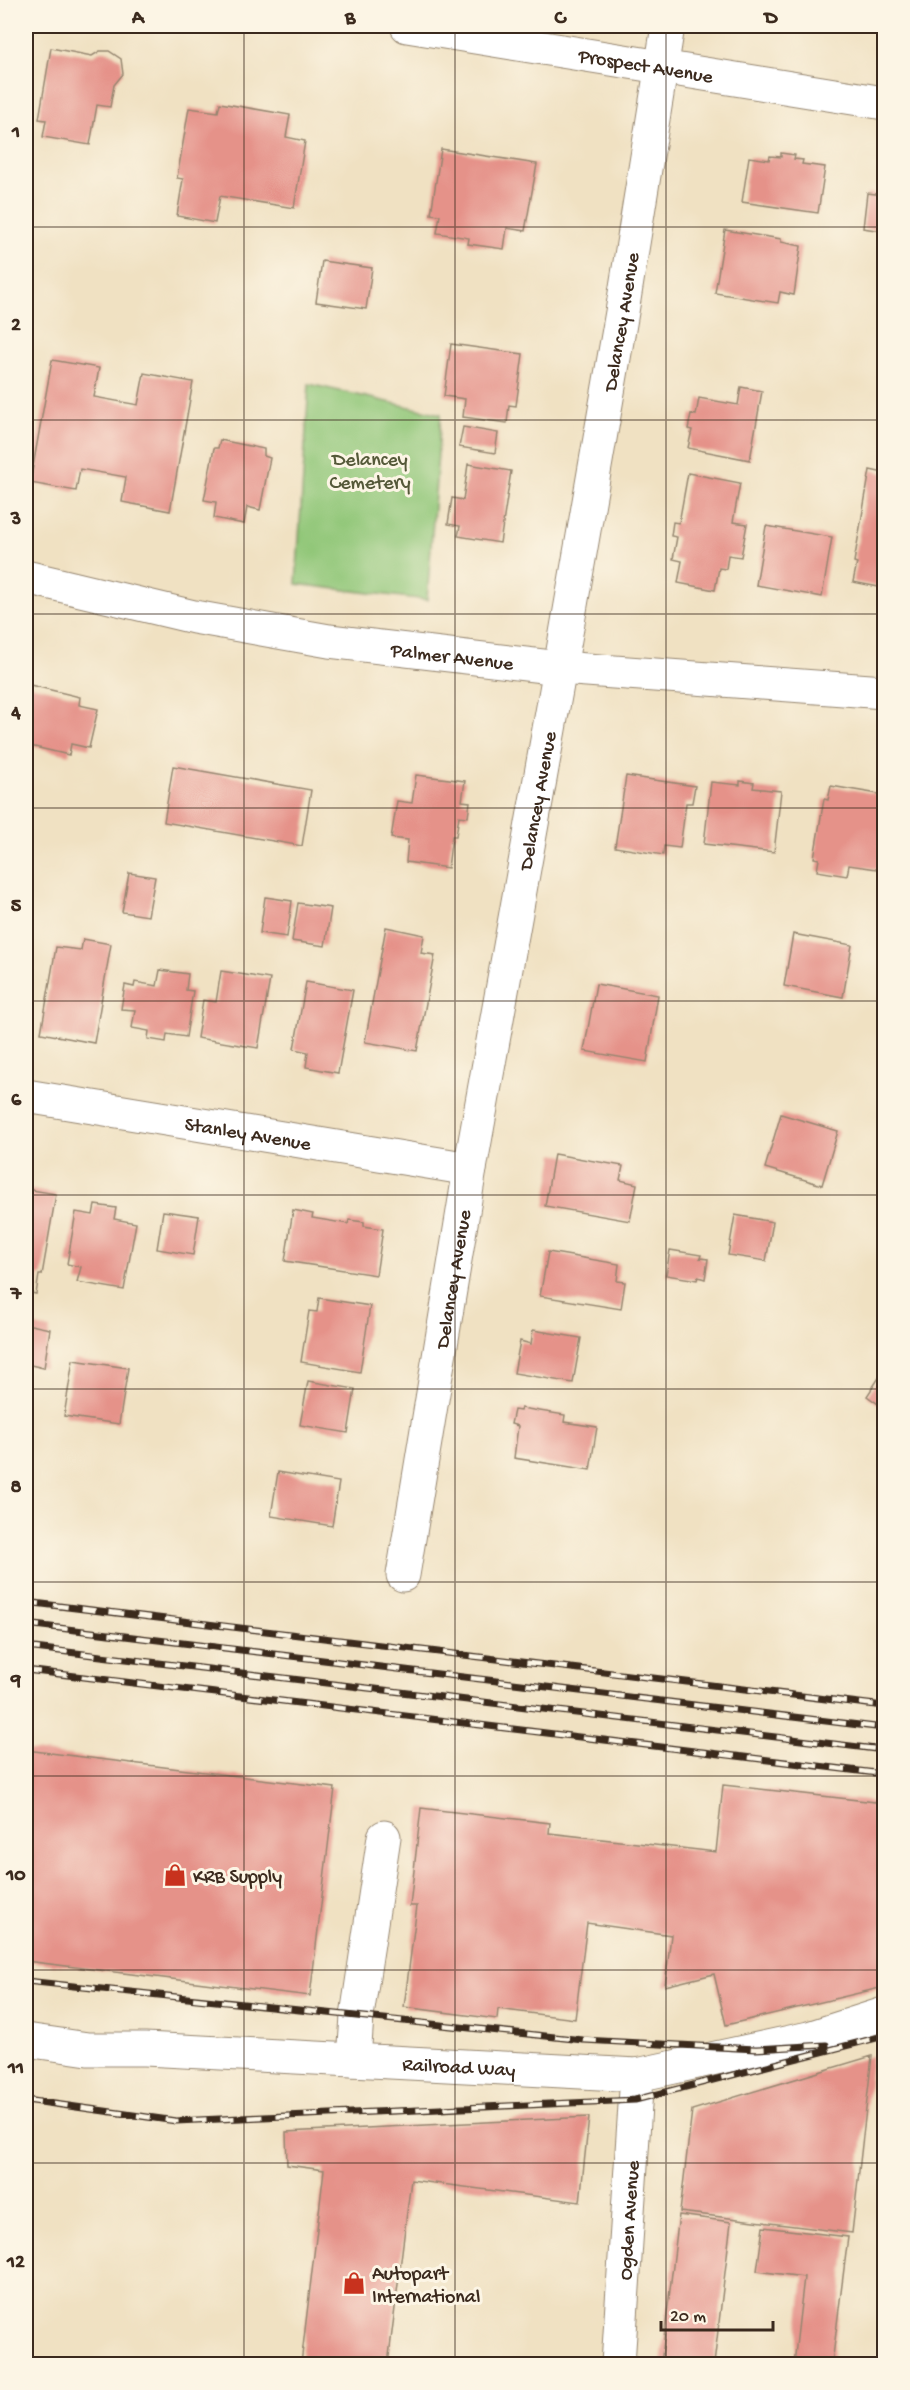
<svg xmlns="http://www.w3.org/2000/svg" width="910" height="2390" font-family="'Gochi Hand',sans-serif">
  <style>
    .green { fill: #92c779; stroke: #66784c; stroke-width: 1.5 }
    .building { fill: #e59289 }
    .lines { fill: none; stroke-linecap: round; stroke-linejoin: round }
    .minor-casing { stroke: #968670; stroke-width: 35 }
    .minor { stroke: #fff; stroke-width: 33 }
    .rail-casing { stroke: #3b2a1e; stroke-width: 7 }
    .rail { stroke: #fcf5e5; stroke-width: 4.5; stroke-dasharray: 14; stroke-linecap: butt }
    .grid { fill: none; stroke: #3b2a1e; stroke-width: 1.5; stroke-opacity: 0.55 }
    .labels { text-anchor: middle; stroke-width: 6; stroke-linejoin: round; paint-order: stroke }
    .street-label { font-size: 20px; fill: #3b2a1e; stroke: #fcf5e5 }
    .park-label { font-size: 20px; fill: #555939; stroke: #fcf5e5 }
    .poi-label { font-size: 20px; fill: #3b2a1e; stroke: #fcf5e5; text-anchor: start }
    .neatline { fill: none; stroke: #3b2a1e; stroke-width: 2 }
    .grid-label { font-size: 20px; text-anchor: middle; font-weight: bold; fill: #3b2a1e }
  </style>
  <rect width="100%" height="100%" fill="#fcf5e5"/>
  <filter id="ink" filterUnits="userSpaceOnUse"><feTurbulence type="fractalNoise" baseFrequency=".0167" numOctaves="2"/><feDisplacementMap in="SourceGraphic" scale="12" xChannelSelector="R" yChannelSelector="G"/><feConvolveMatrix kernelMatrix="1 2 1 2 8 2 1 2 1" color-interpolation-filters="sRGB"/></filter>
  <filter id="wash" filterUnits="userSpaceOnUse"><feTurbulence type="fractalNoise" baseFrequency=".008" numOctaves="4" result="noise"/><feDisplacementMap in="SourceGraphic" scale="24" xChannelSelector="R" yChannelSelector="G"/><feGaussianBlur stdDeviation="1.35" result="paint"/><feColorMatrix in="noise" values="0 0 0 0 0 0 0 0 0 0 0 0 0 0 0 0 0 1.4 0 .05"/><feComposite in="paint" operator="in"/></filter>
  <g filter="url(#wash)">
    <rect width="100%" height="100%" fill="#f0e1c2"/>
    <path class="green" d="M309,384L441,414L427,600L296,584Z"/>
    <g id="blocks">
      <path class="building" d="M51,48L92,56L100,51H109L121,59L123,74L114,85L110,107L97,105L90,145L43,137L46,120L39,119Z
        M220,103L290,115L286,137L305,141L294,208L220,196L215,223L177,216L183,179L177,178L189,108L218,112Z
        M441,149L537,164L525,231L507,228L504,249L468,244L469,238L437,233L440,215L431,214Z
        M781,153L795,155L794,159L803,160L802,164L825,167L818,213L742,202L749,157L769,160L770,156L781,157Z
        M867,193L884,195L882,231L863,228Z
        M725,230L781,239V242L801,246L794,295L780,292L778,303L715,293Z
        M322,261L372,268L366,309L316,302Z
        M451,344L523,354L516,406L509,405L507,423L463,417L465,399L444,396Z
        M52,360L99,368L94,397L138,405L144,373L193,382L170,511L122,502L126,477L80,469L76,491L30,483Z
        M741,387L762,391L750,460L688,448L692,430L688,429L691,414L696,415L699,398L738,405Z
        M463,427L498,433L495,453L459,447Z
        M220,440L264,449V456L270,458L260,510L247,507L244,524L214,518L216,502L204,500L214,448H218Z
        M468,464L511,471L500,543L458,536L460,526L448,524L452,498L463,500Z
        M870,470L884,473V588L853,582L857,563L854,562Z
        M688,473L740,483L733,522L747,524L741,557L728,555L726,569L719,568L715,590L678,583L682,561L673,559L677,537L671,536L673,522L679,523Z
        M766,526L832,537L822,597L756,585Z
        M26,684L80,697L79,705L98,709L89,748L71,744L69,755L26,745Z
        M173,766L311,790L302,846L164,822Z
        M416,775L465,781L462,801L470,802L468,817L459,816L456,836H452L448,868L406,862L408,840L391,838L397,801L412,803Z
        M626,776L695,786L692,803H686L680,848L664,846L663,855L615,847Z
        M740,781L754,783L753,788L781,791L774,852L704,844L711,782L740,785Z
        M831,786L884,795L883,870L849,865L847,876L817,871L819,859L814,858L824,799L828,800Z
        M129,873L155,877L148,916L122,912Z
        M265,897L292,901L287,937L260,933Z
        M298,903L331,908L325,946L292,941Z
        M386,927L424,935L421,953L435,955L417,1051L365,1042Z
        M793,934L852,945L843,997L784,986Z
        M83,939L111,944L94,1043L41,1033L56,947L81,950Z
        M160,970L188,974L186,990L193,991L186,1037L167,1034L166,1042L148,1039L149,1031L132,1028L135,1010L121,1009L125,985L134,987L135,982L157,986Z
        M221,971L270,979L258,1048L197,1038L203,1000L216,1002Z
        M306,982L353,990L338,1073L306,1067L308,1052L294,1049Z
        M596,984L658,995L647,1062L584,1051Z
        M781,1114L838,1131L822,1185L765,1168Z
        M554,1154L623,1166L620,1180L637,1184L630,1221L545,1206Z
        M26,1189L56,1194L42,1275H39L36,1294L26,1292Z
        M95,1205L116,1208L114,1219L136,1223L124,1290L77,1282L81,1267L67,1264L76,1212L93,1215Z
        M293,1210L313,1214L312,1218L348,1224L349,1220L364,1222V1226L383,1229L376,1275L285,1261Z
        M163,1211L199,1216L193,1255L157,1249Z
        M735,1215L773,1222L766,1261L728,1255Z
        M670,1250L701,1255L700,1258L708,1259L705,1279L698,1277L697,1280L666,1275Z
        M548,1252L619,1264L617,1281L625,1282L621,1309L540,1296Z
        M319,1298L370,1306L360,1372L301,1362L309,1311L317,1312Z
        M26,1324L50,1329L44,1368L26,1364Z
        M533,1330L581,1338L573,1383L514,1373L520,1341L531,1344Z
        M73,1360L128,1368L119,1424L64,1416Z
        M884,1370V1408L867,1396Z
        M308,1381L355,1389L348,1433L300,1425Z
        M521,1408L565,1415L564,1422L597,1427L590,1470L514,1458L518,1426L511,1424L514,1410L520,1411Z
        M278,1472L339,1482L332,1526L271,1516Z
        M26,1750L335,1788L310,1996L26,1961Z
        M723,1785L884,1803V1987L726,2025L714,1974L665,1986L671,1935L587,1923L575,2019L498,2009L497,2019L404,2007L417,1906H410L421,1808L550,1823L549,1833L716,1852Z
        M872,2056L852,2233L680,2212L692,2110Z
        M589,2117L580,2202L411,2180L388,2364H301L324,2170L287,2165L286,2132Z
        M679,2215L731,2222L714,2364H661Z
        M763,2227L848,2237L832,2364H794L804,2277L757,2271Z"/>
    </g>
  </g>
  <g filter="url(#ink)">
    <use href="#blocks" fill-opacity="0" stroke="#968670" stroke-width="1.5"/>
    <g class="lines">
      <g class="minor-casing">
        <g id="minor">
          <path id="s1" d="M407,26L884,103"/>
          <path id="s2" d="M26,577L194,617L329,641L560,668L884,692"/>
          <path id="s3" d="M26,1096L470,1169"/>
          <path id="s4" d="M403,1575L470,1169L560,668L622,312L668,26"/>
          <path id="s5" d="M26,2040L88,2049H145L637,2075L809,2038L884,2014"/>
          <path d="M354,2060L357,2016L384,1837"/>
          <path id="s6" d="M618,2364L637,2075"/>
        </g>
      </g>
      <use href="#minor" class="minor"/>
      <g class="rail-casing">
        <path id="rail" d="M26,1602L884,1706
          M26,1624L884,1728
          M26,1647L884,1750
          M26,1670L884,1774
          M26,1981L583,2040L756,2049L826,2045
          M26,2100L176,2121L635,2100L884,2036"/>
      </g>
      <use href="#rail" class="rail"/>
    </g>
  </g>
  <path class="grid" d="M244,26V2364M455,26V2364M666,26V2364M26,227H884M26,420H884M26,614H884M26,808H884M26,1001H884M26,1195H884M26,1389H884M26,1582H884M26,1776H884M26,1970H884M26,2163H884"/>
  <defs>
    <g id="shop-bare" transform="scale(1.8)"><path d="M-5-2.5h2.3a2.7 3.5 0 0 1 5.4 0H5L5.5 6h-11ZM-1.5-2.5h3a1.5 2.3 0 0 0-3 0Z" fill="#c8321e" stroke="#fcf5e5" stroke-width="2.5" paint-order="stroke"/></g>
  </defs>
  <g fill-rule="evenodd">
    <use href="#shop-bare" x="175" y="1875"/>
    <use href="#shop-bare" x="354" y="2283"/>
  </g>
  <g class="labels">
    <g class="street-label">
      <text dy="7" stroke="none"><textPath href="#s1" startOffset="242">Prospect Avenue</textPath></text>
      <text dy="7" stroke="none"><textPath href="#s4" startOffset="1272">Delancey Avenue</textPath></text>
      <text dy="7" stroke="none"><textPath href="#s2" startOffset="434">Palmer Avenue</textPath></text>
      <text dy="7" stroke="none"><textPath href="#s4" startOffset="786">Delancey Avenue</textPath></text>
      <text dy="7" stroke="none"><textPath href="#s3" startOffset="225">Stanley Avenue</textPath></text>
      <text dy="7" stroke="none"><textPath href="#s4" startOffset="300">Delancey Avenue</textPath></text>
      <text dy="7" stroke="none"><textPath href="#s5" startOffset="434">Railroad Way</textPath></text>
      <text dy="7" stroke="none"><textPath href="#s6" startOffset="144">Ogden Avenue</textPath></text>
    </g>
    <g class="park-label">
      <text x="370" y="465">Delancey<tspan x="370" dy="23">Cemetery</tspan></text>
    </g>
    <g class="poi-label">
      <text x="193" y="1882">KRB Supply</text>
      <text x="372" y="2279">Autopart<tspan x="372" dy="23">International</tspan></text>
    </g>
  </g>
  <rect width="910" height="2390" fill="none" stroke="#fcf5e5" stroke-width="66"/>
  <path d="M661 2321v9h112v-9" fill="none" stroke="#3b2a1e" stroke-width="3"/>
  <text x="670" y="2321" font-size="18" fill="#3b2a1e" stroke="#fcf5e5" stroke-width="4.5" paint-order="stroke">20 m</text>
  <rect x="33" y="33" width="844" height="2324" class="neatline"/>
  <g class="grid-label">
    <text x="138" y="23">A</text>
    <text x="350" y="23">B</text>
    <text x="560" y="23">C</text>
    <text x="771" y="23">D</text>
    <text x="16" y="137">1</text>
    <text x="16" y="330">2</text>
    <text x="16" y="524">3</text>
    <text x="16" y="718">4</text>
    <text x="16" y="911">5</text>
    <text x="16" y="1105">6</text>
    <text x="16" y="1299">7</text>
    <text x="16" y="1492">8</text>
    <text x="16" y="1686">9</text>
    <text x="16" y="1880">10</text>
    <text x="16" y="2073">11</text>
    <text x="16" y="2267">12</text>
  </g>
</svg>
